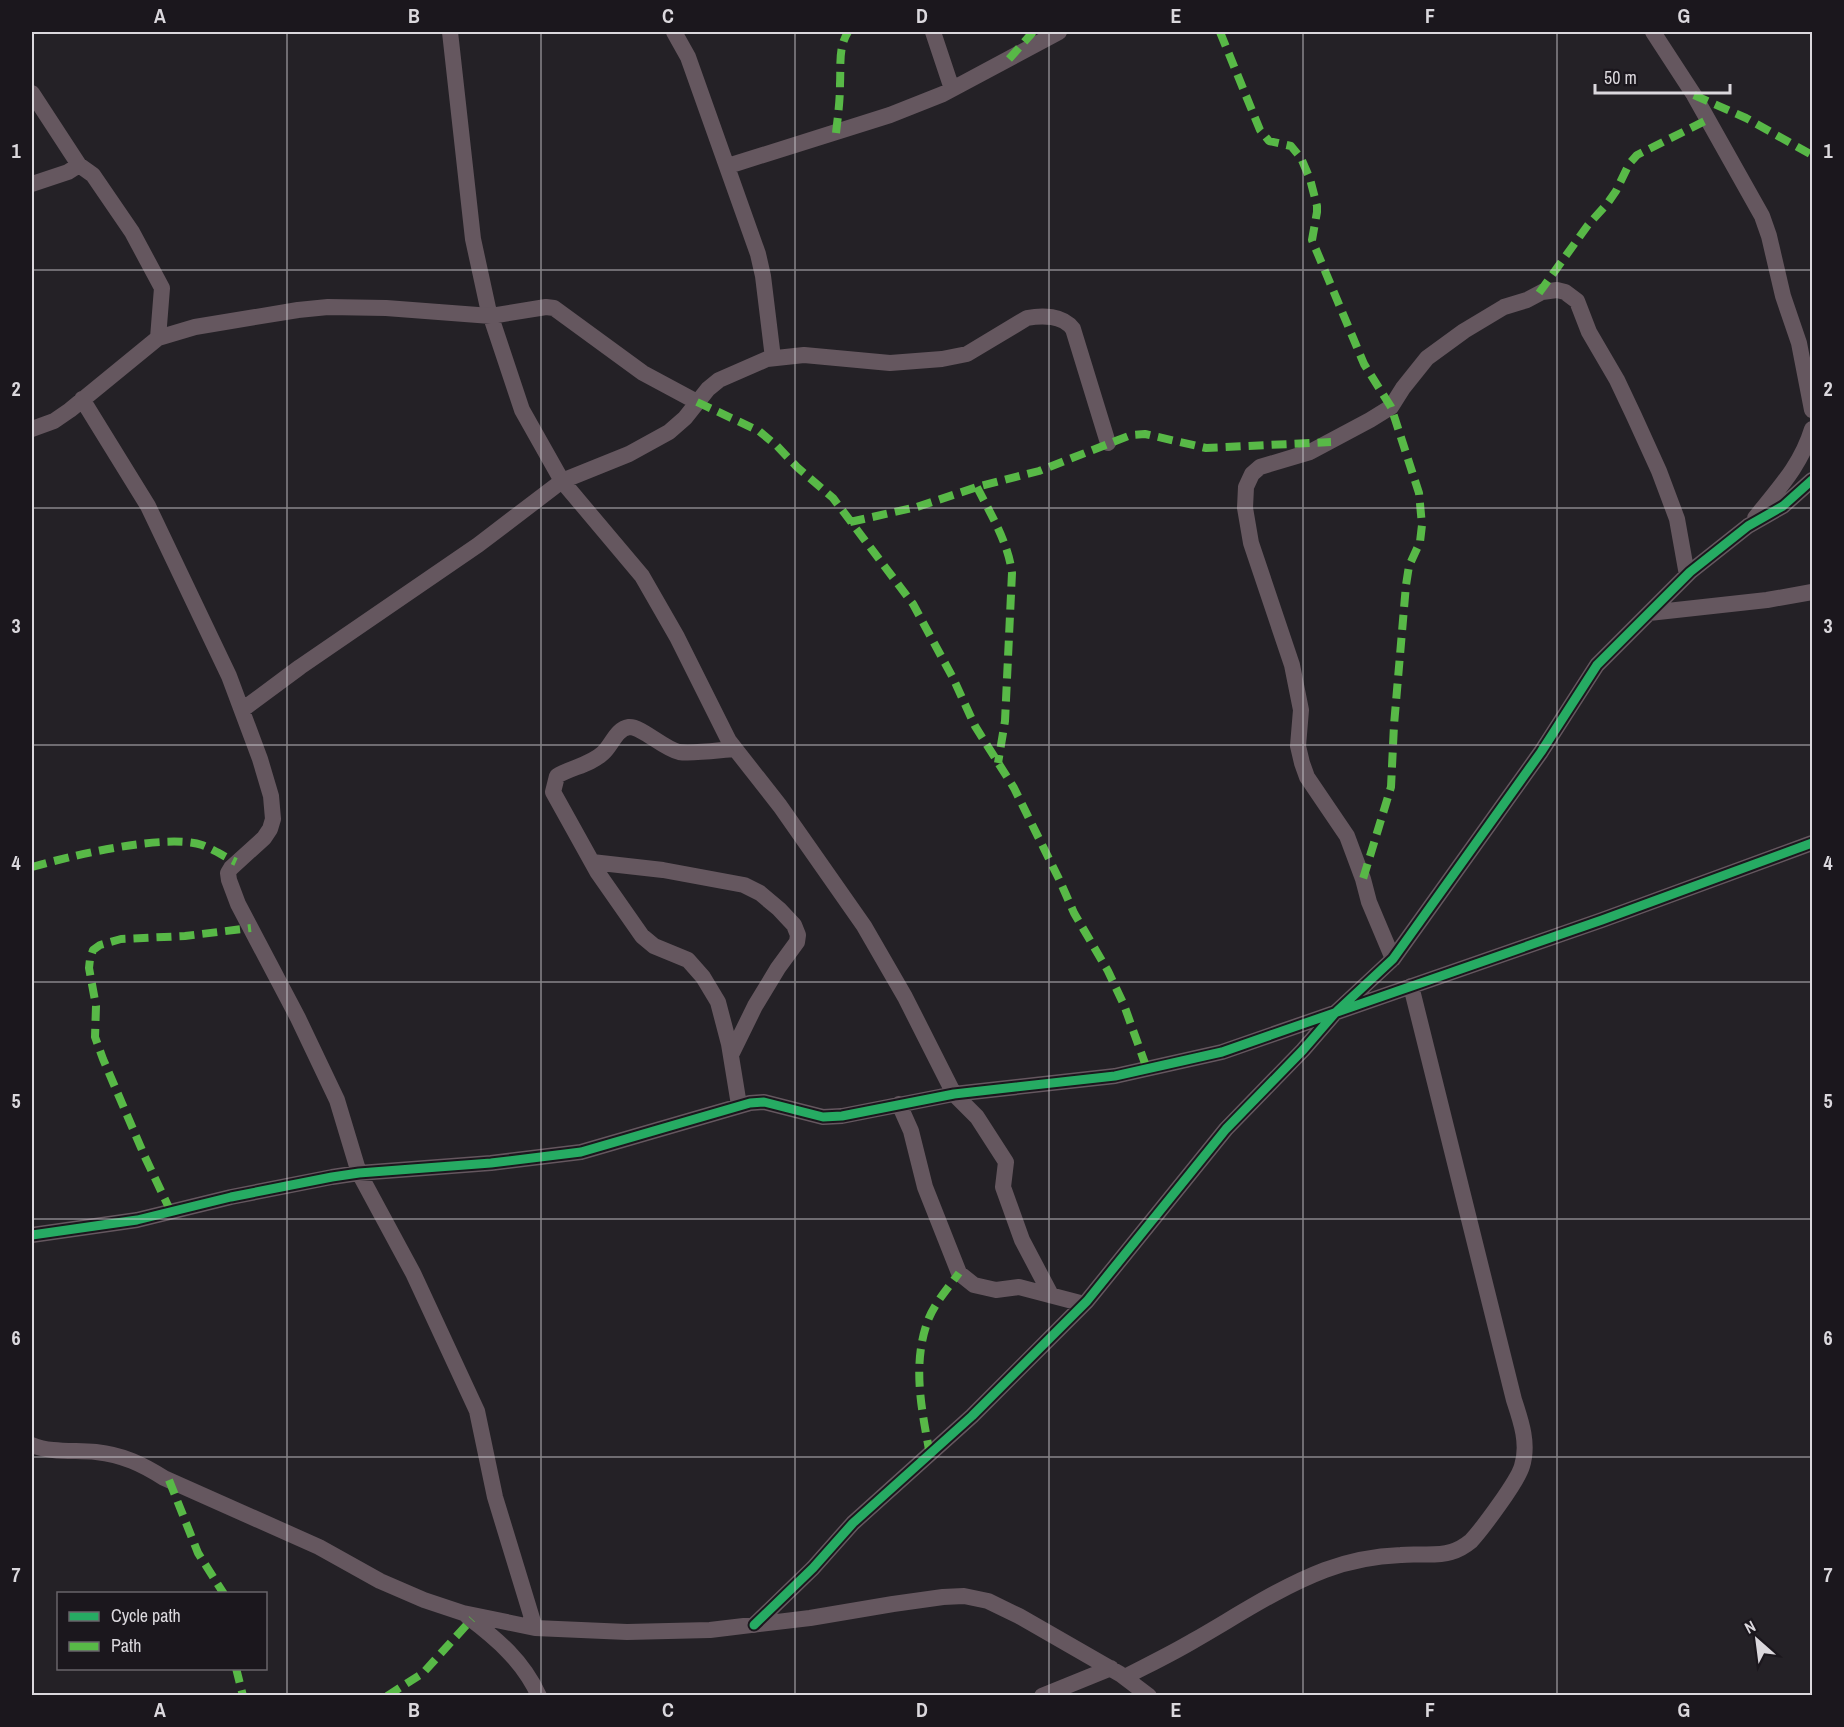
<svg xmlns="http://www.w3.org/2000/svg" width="1844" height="1727" font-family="'Archivo Narrow',sans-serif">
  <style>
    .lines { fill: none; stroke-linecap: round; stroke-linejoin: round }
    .street { stroke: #65575f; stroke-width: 16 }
    .quiet { stroke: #58b947; stroke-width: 8; stroke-dasharray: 15 8; stroke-linecap: butt }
    .cycleway-casing { stroke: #1b171d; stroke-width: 13 }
    .cycleway { stroke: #26ab63; stroke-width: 9 }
    .grid { fill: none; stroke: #dbd8dd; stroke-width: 1.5; stroke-opacity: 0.55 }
    .neatline { fill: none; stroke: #dbd8dd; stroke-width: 2 }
    .grid-label { font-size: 20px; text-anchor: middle; font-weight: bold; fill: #dbd8dd }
  </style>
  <rect width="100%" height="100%" fill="#242126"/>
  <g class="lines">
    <path class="street" d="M450,32L473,239L488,308L522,410L562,481L642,576L677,637L729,741L780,806L864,926L905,997L954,1094L977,1117L1006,1162L1003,1187L1022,1240L1051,1295
      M674,32L688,57L758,254L763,276L773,358
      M933,32L952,89
      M1653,32L1694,95L1762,216L1769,236L1783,296L1799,343L1812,410
      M32,93L79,165L93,175L132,232L162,288L158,338
      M728,166L890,115L943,94L1059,32
      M32,184L68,172L79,165
      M82,399L148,506L229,676L260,759L271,796L273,819L270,829L264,838L231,868L228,873L229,880L238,904L298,1018L337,1100L359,1173L413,1273L477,1411L495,1497L535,1628
      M32,429L54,421L70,410L158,338L195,327L298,310L328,307L386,308L491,316L546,307L554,308L643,373L697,402
      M1755,518C1779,488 1801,465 1812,429
      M1649,613L1767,600L1812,592
      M242,710L300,667L478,545L562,481L629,454L669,432L685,418L708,389L719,380L767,359L804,355L890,363L942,359L967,354L1027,318C1042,315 1063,315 1073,329L1108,443
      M735,749C720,750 693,754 679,752C664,749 641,726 629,727C616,729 612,745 603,753C590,765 572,767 557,776L553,792L598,873L642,936L654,946L688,960L703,977L718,1002L729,1044L739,1105
      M592,862L663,870L744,885L760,893L779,909L794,925L798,935L797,942L778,968L755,1006L731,1055
      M1393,959L1369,902L1363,879L1347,836L1307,777L1302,763L1298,746L1301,710L1292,665L1251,543L1245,508L1246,487L1252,474L1260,467L1310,452L1370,420L1391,407L1403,388L1427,358L1464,331L1504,307L1527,300L1542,292L1557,290L1565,292L1577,301L1589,332L1617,380L1634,416L1659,471L1677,519L1687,575
      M899,1104L911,1131L925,1187L959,1273L974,1285L996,1290L1019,1287L1084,1304
      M32,1235L137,1220L231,1197L332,1177L359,1173L491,1163L581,1152L750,1103L764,1102L823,1117L842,1116L954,1094L1115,1076L1222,1052L1602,920L1812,843
      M32,1445C51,1453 75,1450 96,1452C123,1455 142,1464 164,1478L319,1547L380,1581L424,1600L463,1613L535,1628L627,1632L710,1630L810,1618L893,1604L943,1597L964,1596L988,1601L1019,1616L1120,1674L1149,1696
      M468,1617C497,1639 523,1661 539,1696
      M754,1625L813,1568L853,1523L972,1416L1087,1301L1226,1129L1303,1050L1335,1013L1393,959L1541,752L1597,665L1690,572L1748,526L1783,506L1812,480
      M1125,1677C1148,1665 1171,1654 1193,1641C1237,1616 1278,1588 1325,1570C1349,1561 1376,1556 1401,1555C1417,1553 1435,1557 1451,1552C1458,1550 1465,1546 1471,1541C1482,1529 1518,1481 1522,1466C1529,1444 1521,1421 1514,1400L1411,986
      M1042,1696L1111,1668"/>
    <path class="quiet" d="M1220,32L1260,130L1269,141L1291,146L1301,158L1310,179L1317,206V212L1312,240L1364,364L1391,407L1395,419L1419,493L1422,525L1420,542L1409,566L1406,585L1394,725L1391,787L1363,879
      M1009,59L1033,32
      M1694,95L1746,118L1812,155
      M836,133C838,116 840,100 840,84C841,65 838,48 848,32
      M1539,293L1588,225L1607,204L1616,191L1629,164L1637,155L1707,120
      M697,402L759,431L777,446L797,467L833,498L913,604L953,678L975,726L1014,788L1059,879L1074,913L1108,971L1124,1005L1147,1069
      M977,487C991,515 1008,542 1012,573L1005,721L998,763
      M850,522L917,507L977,487L1039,471L1131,435L1145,434L1206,448L1331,442
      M32,867C70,856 165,833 202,845C213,849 225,857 236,862
      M171,1212L145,1157L103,1059L95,1037L96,1006L89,968L90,959L93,950L100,945L121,939L185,936L251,928
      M930,1455C922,1411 912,1367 927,1323C933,1305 948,1288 959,1273
      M169,1480L198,1553L224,1594
      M236,1668L243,1696
      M387,1696L423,1673L472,1619"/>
    <g class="cycleway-casing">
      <path id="cycleway" d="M32,1235L137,1220L231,1197L332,1177L359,1173L491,1163L581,1152L750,1103L764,1102L823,1117L842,1116L954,1094L1115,1076L1222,1052L1602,920L1812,843
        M754,1625L813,1568L853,1523L972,1416L1087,1301L1226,1129L1303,1050L1335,1013L1393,959L1541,752L1597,665L1690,572L1748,526L1783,506L1812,480"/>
    </g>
    <use href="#cycleway" class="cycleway"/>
  </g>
  <path class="grid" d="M287,32V1696M541,32V1696M795,32V1696M1049,32V1696M1303,32V1696M1557,32V1696M32,270H1812M32,508H1812M32,745H1812M32,982H1812M32,1219H1812M32,1457H1812"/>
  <rect width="1844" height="1727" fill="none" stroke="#1b171d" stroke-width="66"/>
  <rect x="57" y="1592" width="210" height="78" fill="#1b171d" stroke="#68646a" stroke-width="1.5"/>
  <rect x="69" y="1612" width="30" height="9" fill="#26ab63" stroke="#68646a" stroke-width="1.5"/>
  <text x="111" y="1622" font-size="18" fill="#dbd8dd">Cycle path</text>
  <rect x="69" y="1642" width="30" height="9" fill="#58b947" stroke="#68646a" stroke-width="1.5"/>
  <text x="111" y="1652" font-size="18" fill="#dbd8dd">Path</text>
  <g transform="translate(1757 1640) rotate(332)" stroke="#1b171d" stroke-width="4.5" paint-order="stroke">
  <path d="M0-4.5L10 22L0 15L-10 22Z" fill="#dbd8dd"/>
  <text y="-9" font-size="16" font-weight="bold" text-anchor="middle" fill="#dbd8dd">N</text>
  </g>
  <path d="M1595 84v9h135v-9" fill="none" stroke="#dbd8dd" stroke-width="3"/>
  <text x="1604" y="84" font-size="18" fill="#dbd8dd" stroke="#1b171d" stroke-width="4.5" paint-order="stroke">50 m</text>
  <rect x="33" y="33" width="1778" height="1661" class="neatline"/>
  <g class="grid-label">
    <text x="160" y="23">A</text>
    <text x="414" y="23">B</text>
    <text x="668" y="23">C</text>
    <text x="922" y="23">D</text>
    <text x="1176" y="23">E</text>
    <text x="1430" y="23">F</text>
    <text x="1684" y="23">G</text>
    <text x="16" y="158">1</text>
    <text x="1828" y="158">1</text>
    <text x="16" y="396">2</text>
    <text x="1828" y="396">2</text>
    <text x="16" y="633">3</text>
    <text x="1828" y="633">3</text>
    <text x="16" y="870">4</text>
    <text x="1828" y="870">4</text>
    <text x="16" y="1108">5</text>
    <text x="1828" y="1108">5</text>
    <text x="16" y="1345">6</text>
    <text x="1828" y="1345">6</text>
    <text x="16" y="1582">7</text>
    <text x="1828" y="1582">7</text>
    <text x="160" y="1717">A</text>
    <text x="414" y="1717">B</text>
    <text x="668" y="1717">C</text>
    <text x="922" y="1717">D</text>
    <text x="1176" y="1717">E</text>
    <text x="1430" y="1717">F</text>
    <text x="1684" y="1717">G</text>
  </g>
</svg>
